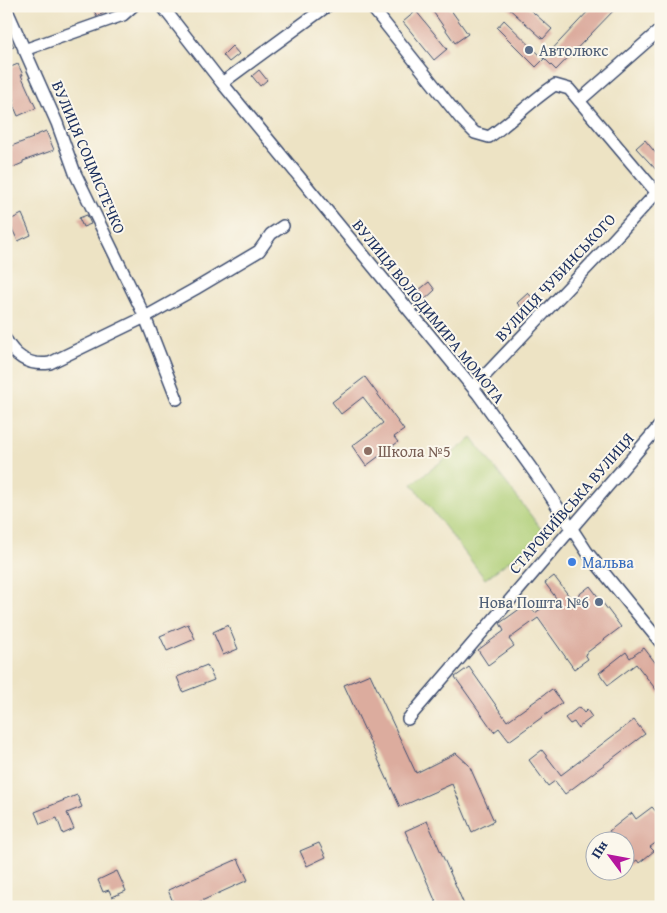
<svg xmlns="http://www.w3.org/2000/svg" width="667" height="913" font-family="'Gentium Book Plus',serif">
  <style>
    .green { fill: #aece76; stroke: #647e6a }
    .building { fill: #dcac9e }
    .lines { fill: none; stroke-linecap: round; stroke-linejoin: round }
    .minor-casing { stroke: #3a4a6d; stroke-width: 14 }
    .minor { stroke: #fff; stroke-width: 11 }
    .service-dot { fill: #5c6f8a; stroke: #fbf7ec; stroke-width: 2 }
    .education-dot { fill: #8d6e63; stroke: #fbf7ec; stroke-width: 2 }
    .shop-dot { fill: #3f7fe0; stroke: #fbf7ec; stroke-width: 2 }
    .labels { text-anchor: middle; stroke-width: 4; stroke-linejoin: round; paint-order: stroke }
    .service-label { font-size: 16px; fill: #4e5e75; stroke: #fbf7ec; text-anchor: start }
    .street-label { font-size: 16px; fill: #1b2f5e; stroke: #fbf7ec }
    .education-label { font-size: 16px; fill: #785e54; stroke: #fbf7ec; text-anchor: start }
    .shop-label { font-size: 16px; fill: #366cbe; stroke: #fbf7ec; text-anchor: start }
  </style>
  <rect width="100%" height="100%" fill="#fbf7ec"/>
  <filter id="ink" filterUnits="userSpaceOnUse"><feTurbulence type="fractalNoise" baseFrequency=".02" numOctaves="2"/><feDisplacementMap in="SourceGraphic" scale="10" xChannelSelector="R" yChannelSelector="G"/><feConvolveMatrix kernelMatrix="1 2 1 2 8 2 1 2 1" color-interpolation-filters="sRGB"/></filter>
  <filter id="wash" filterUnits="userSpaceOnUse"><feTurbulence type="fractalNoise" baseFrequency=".0096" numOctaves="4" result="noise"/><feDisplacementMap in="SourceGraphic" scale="20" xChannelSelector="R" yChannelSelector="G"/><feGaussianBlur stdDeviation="1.12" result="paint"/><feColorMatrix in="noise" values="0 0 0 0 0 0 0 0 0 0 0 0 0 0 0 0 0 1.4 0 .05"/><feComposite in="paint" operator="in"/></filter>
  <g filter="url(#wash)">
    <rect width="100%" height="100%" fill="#ede3c4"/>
    <path class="green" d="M472,438L545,534L485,579L412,484Z"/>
    <g id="blocks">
      <path class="building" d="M101,6H120L97,16L94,11Z
        M429,6H448L468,34L455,43Z
        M506,6H526L552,29L543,39Z
        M593,6H618L556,70L544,58Z
        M416,11L447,49L434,60L403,22Z
        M504,20L544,59L536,67L497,28Z
        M6,29L14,47L6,50Z
        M232,46L239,54L229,62L223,55Z
        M18,64L23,75H21L36,108L18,116L12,102L14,101L6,83V69Z
        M259,70L267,80L260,86L252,76Z
        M46,131L54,150L23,161V163L9,169L6,162V148L33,138L32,137Z
        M645,140L658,156L661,153V175L636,148Z
        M22,214L31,235L18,241L8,221Z
        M87,215L91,224L83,227L79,218Z
        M429,282L435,290L421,303L414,294Z
        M528,293L538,304L527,314L517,303Z
        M365,377L404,430L394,437L398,442L366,466L352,446L383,423L363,397L341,414L332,402Z
        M554,576L572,600L590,586L621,627L585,654L588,659L574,669L538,618L509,639L514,646L488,665L478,650L504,631L500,623L528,603L535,613L556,598L545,583Z
        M188,624L195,639L167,651L160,636Z
        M228,625L238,649L223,655L213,632Z
        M644,648L661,670V696L636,664L608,685L599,673L626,652L630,658Z
        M207,665L214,680L183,692L177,677Z
        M469,667L507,721L552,689L562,703L509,741L499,728L494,732L455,677Z
        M370,674L416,773L456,753L469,765L494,821L472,832L452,784L400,807L344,685Z
        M579,707L584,713L587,710L592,717L578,728L574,722L570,724L565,718Z
        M634,720L645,734L565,794L555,781L548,786L529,760L542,750L561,775Z
        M77,795L82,807L67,813L74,829L63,834L57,818L40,824L35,812Z
        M652,807L659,815L656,817L661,823V839L650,847L654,851L639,863L637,860L624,869V840H616L609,831L632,813L636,819Z
        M427,821L456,886L465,907H438L405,831Z
        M319,843L326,857L307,866L300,851Z
        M238,859L248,880L197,903L199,907H175L168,890Z
        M117,871L126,891L112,897L109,890L103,892L98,880Z"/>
    </g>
  </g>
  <g filter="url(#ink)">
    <use href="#blocks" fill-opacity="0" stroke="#3a4a6d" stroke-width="1"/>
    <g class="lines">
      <g class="minor-casing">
        <path id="minor" d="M162,6L222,83L478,394L544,486L587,552L661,643
          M371,6L460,118L475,133L489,137C512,121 532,100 555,85L569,89L661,198
          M6,8L57,123L75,173L145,317L177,399
          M24,50L123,15L133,6
          M222,83L327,6
          M579,101L661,29
          M6,340C16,358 30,366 50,363L145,317L195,289L259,251L271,234L283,226
          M473,388L603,251L661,188
          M408,719L661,424"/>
      </g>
      <use href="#minor" class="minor"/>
    </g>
  </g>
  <g class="service-dot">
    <circle cx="529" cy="50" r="5"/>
    <circle cx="599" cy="602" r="5"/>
  </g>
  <circle class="education-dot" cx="368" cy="451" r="5"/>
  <circle class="shop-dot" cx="572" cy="562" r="5"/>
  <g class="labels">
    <g class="service-label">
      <text x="539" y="56">Автолюкс</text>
      <text x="589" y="608" text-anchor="end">Нова Пошта №6</text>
    </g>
    <g class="street-label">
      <text transform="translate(89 157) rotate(67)" y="6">ВУЛИЦЯ СОЦМІСТЕЧКО</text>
      <text transform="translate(555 277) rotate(-47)" y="6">ВУЛИЦЯ ЧУБИНСЬКОГО</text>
      <text transform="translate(429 311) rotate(51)" y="6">ВУЛИЦЯ ВОЛОДИМИРА МОМОТА</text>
      <text transform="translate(571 503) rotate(-49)" y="6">СТАРОКИЇВСЬКА ВУЛИЦЯ</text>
    </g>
    <g class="education-label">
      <text x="378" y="457">Школа №5</text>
    </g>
    <g class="shop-label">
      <text x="582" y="568">Мальва</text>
    </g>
  </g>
  <rect width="667" height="913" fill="none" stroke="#fbf7ec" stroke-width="25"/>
  <g transform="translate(610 856) rotate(302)"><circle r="24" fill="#fbf7ec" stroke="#a1a7b3"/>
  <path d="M0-4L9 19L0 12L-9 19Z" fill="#b5179e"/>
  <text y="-8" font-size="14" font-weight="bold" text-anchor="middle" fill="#1b2f5e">Пн</text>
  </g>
</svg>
